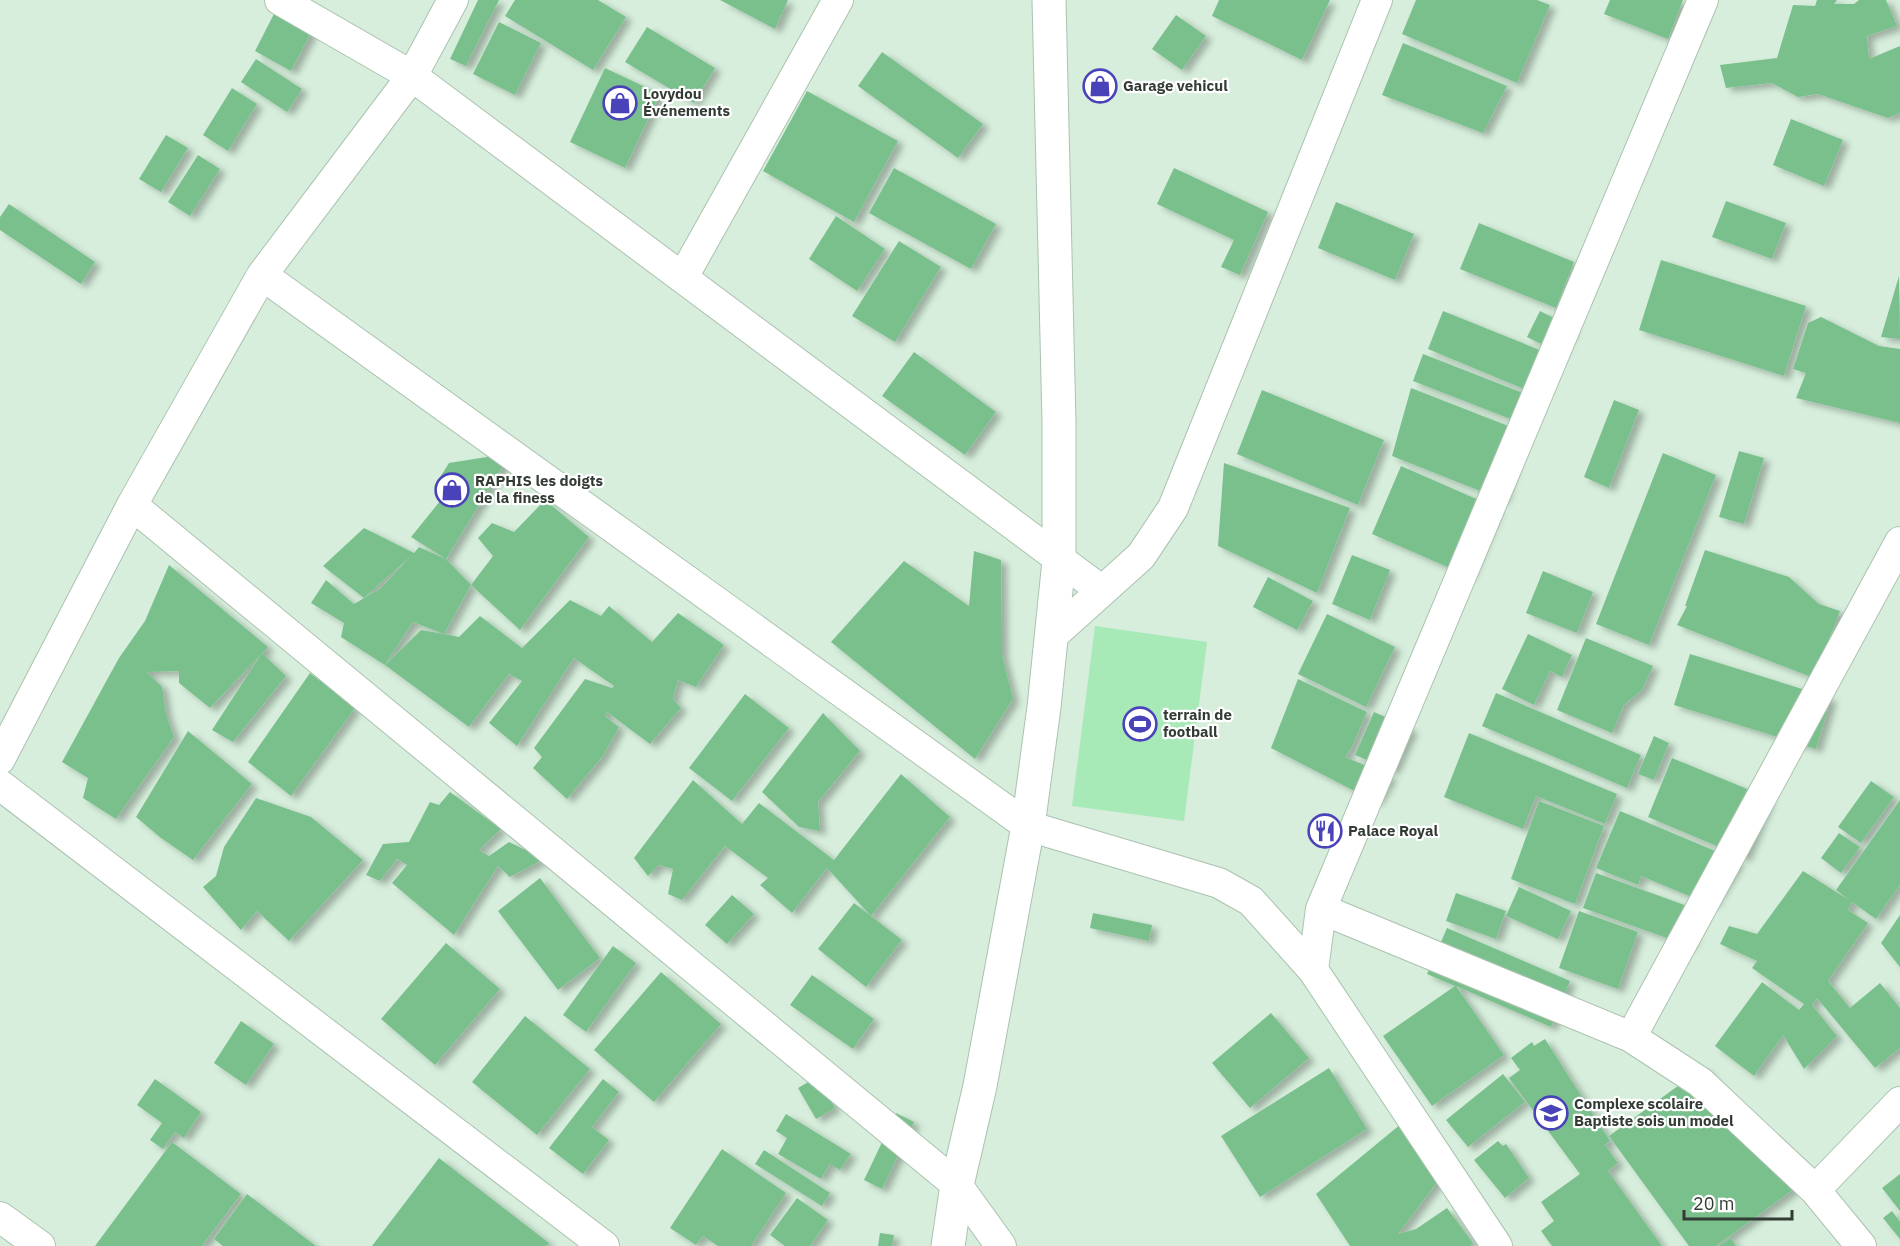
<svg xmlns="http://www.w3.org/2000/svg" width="1900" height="1246" font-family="'IBM Plex Sans',sans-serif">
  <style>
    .green { fill: #a8e9b8 }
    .building { fill: #7ac08d; filter: url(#shadow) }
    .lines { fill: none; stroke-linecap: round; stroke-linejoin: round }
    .minor-casing { stroke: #abc2b0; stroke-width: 32 }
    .tertiary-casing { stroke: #abc2b0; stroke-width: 35 }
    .minor { stroke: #fff; stroke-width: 30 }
    .tertiary { stroke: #fff; stroke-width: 33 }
    .labels { text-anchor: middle; stroke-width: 4.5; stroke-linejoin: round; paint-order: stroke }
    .poi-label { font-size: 15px; font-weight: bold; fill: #323b34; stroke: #fff; text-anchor: start }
  </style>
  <defs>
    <filter id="shadow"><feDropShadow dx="6" dy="4" stdDeviation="3" flood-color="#0004"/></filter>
  </defs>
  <rect width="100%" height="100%" fill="#d6eedb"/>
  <path class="green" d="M1095,626L1207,642L1184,821L1072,806Z"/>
  <path class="building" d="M478,0H499L466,66L450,59Z
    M515,0H598L626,17L593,70L505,16Z
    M720,0H788L775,29Z
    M1219,0H1330L1302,60L1212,16Z
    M1416,0H1537L1550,5L1517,83L1402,34Z
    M1610,0H1683L1668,39L1604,14Z
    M1817,0H1837L1834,4H1854L1859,0H1886L1897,26L1867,36L1869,59L1900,46V113L1888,118L1818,94L1798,97L1772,83L1726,88L1720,65L1777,58L1793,5L1815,6Z
    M278,6L315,25L291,71L255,51Z
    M1176,15L1206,36L1182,70L1152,49Z
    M499,22L541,43L515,95L473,74Z
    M647,27L715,68L694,103L625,62Z
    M1403,43L1507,86L1483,133L1382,95Z
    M882,52L983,124L958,158L858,86Z
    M256,59L302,89L287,112L241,82Z
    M605,68L660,94L625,168L570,142Z
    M232,88L257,104L228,151L203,135Z
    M807,91L898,141L854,222L763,171Z
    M1791,119L1843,140L1824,186L1773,165Z
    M166,135L188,148L161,192L139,179Z
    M198,155L220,169L190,216L168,202Z
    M894,168L996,224L971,269L869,213Z
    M1174,168L1268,212L1240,275L1221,267L1234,240L1157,204Z
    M1726,201L1786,223L1772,259L1712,237Z
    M1336,202L1414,234L1395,280L1318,248Z
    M9,204L95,262L81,284L0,230V217Z
    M836,216L885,249L857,291L809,259Z
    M1479,223L1574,262L1556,308L1460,269Z
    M899,241L941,267L895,342L852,316Z
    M1661,260L1806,306L1784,376L1639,330Z
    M1899,276L1900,339L1881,337Z
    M1443,311L1552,355L1536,394L1428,349Z
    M1540,311L1572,327L1559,353L1527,337Z
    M1821,317L1879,346L1900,349V423L1796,398L1806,373L1793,369L1808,323Z
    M914,352L996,412L965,455L882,396Z
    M1423,354L1536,398L1526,425L1413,381Z
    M1411,388L1521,431L1503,500L1392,456Z
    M1262,390L1384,440L1358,505L1237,454Z
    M1614,400L1639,410L1609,488L1584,477Z
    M489,438L511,453L446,559L411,537L449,490L434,487L449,463L487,457Z
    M1739,451L1764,458L1744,524L1719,517Z
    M1663,453L1716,475L1649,645L1596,624Z
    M1224,463L1350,508L1317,593L1218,546Z
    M1401,466L1497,508L1468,576L1372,534Z
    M545,500L589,537L520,630L471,585L493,556L478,538L492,523L514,532Z
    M364,528L414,553L419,547L446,559L471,585L444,634L459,637L480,616L522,648L570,600L601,616L609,606L652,642L678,613L724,645L696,687L678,680L673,699L681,708L650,744L607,712L605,716L619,727L603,756L567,799L533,768L542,757L534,748L585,679L612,688L614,686L574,658L517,746L489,723L522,681L509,674L469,727L385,665L421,630L444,634L413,622L385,665L341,637L344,623L311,603L326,580L354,604L381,588L411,556L364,598L323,566Z
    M1705,550L1789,577L1819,604L1840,611L1814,678L1677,625L1687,606H1685Z
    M974,551L1001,560L1002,655L1013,699L975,759L831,642L904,561L969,606Z
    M1352,555L1390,570L1370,620L1332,604Z
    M169,565L268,647L210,708L179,683V671L147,672L162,687L166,714L174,737L116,819L83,798L88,778L62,762L119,658L145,621Z
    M1543,571L1593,592L1577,633L1526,613Z
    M1268,577L1313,601L1297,630L1253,607Z
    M1327,614L1395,647L1366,707L1298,674Z
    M1528,634L1572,655L1562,677L1550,671L1534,705L1502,689Z
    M1586,638L1653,666L1642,690L1624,705L1612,733L1557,710Z
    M262,653L286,676L233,742L212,730Z
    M1690,654L1831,698L1816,749L1674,705Z
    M310,673L355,708L291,796L248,762Z
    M1298,679L1367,712L1352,747L1345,757L1391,776L1376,802L1271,748Z
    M1496,693L1641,755L1627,788L1482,726Z
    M745,694L789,728L732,801L689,768Z
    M1374,712L1412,729L1393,771L1355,755Z
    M823,713L860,751L818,802L820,831L799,827L762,792Z
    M188,731L252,784L193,860L161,838L136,817Z
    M1469,733L1617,794L1605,824L1536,796L1523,829L1444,797Z
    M1654,736L1669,743L1654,780L1638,774Z
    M1672,758L1769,798L1745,858L1648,817Z
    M901,774L950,817L871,916L902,940L866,987L818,949L854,903L871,916L827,868L792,913L760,885L768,878L725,846L682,900L668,894L673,869L659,865L648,876L634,858L693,780L742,824L759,803L834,860Z
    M1871,781L1894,797L1861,843L1838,827Z
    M450,792L501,829L479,850L489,856L509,842L544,859L510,877L498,866L454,935L392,883L407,865L397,859L380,881L366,875L383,844L409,842L430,802L439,805Z
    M256,798L311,817L363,860L289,941L257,911L241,930L203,887L216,876L224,847Z
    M1900,800V885L1876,919L1852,902L1848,910L1868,923L1828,981L1850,1008L1880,983L1900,1008V1048L1875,1068L1817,998L1812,1005L1837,1036L1804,1069L1783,1035L1754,1076L1715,1046L1762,982L1799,1010L1804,1004L1752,968L1757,961L1720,944L1729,926L1757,934L1803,871L1849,900L1836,890Z
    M1539,801L1604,826L1575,904L1511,879Z
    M1620,811L1739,861L1711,905L1641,876L1638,885L1596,868Z
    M1839,833L1860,847L1841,873L1821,858Z
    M1596,873L1701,911L1689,946L1583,908Z
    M540,878L600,958L558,990L498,911Z
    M1519,887L1571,911L1558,939L1506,916Z
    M1456,893L1506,911L1496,939L1446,921Z
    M732,895L754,914L727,944L705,925Z
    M1579,911L1638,932L1618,989L1559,968Z
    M1093,913L1152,925L1149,941L1090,928Z
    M1900,915V967L1881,943Z
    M1447,928L1570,981L1551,1027L1456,986L1504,1055L1432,1106L1383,1036L1455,986L1427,974Z
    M446,943L500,989L435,1065L381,1019Z
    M613,946L636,963L586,1032L563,1015Z
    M661,972L721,1024L654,1102L594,1050Z
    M812,975L874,1019L853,1049L790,1005Z
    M1271,1013L1309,1058L1250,1108L1212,1063Z
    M525,1016L590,1069L537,1135L472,1082Z
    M241,1021L274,1044L246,1085L214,1063Z
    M1545,1039L1610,1141L1605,1145L1618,1163L1608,1171L1662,1246H1552L1541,1231L1554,1221L1541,1202L1580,1174L1509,1078L1520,1070L1511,1058L1532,1042L1534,1046Z
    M1704,1067L1794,1189L1716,1246H1689L1609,1136Z
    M1329,1068L1367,1129L1260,1197L1221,1136Z
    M1503,1074L1525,1102L1468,1147L1446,1120Z
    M817,1077L835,1108L816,1119L798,1088Z
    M155,1079L201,1112L184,1138L175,1132L163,1149L150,1140L162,1123L137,1105Z
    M603,1079L619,1092L592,1127L609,1140L583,1174L549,1148Z
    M896,1113L914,1122L882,1189L864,1180Z
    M786,1114L851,1154L840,1170L830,1164L821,1179L778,1154L787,1138L776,1131Z
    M1407,1119L1441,1177L1398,1234L1416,1229L1447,1208L1473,1243L1470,1246H1350L1316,1194Z
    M1498,1141L1503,1146L1506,1144L1529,1178L1505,1198L1474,1160Z
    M172,1142L241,1194L202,1246H95Z
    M722,1149L786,1193L751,1246H718L703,1236L696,1245L670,1228Z
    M764,1150L830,1193L822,1206L755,1164Z
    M439,1158L549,1243L547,1246H372Z
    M1900,1174V1211L1882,1188Z
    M247,1194L316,1246H223L214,1239Z
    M797,1198L828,1220L810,1246H785L770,1235Z
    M1892,1211L1900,1222V1239L1883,1218Z
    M880,1233L894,1235L892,1246H878Z
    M1731,1238L1736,1246H1718Z"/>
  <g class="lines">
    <g class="minor-casing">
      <path id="minor" d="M280,0L412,76L1101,590
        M262,275L1028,826L1219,883L1251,901L1313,970L1497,1246
        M683,277L838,0
        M132,505L957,1185L1001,1246
        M1052,636L1141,556L1173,508L1377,0
        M0,759L132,505L262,275L412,76L453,0
        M0,785L604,1246
        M1321,909L1631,1037L1700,1082L1815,1190L1861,1246
        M1313,970L1321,909L1703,0
        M1631,1037L1900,542
        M1815,1190L1900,1102
        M0,1217L40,1246"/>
    </g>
    <g class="tertiary-casing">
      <path id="tertiary" d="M948,1246L957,1185L980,1086L1028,826L1044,707L1059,561V422L1049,0"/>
    </g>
    <use href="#minor" class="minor"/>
    <use href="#tertiary" class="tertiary"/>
  </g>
  <defs>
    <g id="shop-ring" transform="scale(1.725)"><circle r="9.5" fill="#fff" stroke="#4942b8" stroke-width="1.5"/><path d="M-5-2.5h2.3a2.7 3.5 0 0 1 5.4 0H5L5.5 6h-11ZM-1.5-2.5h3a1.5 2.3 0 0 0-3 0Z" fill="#4942b8"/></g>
    <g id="stadium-ring" transform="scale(1.725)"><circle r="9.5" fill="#fff" stroke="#4942b8" stroke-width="1.5"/><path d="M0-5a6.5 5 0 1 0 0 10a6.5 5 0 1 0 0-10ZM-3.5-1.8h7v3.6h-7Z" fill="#4942b8"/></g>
    <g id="restaurant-ring" transform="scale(1.725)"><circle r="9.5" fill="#fff" stroke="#4942b8" stroke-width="1.5"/><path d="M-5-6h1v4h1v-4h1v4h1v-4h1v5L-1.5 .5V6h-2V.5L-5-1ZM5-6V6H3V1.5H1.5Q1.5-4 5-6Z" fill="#4942b8"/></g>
    <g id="school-ring" transform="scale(1.725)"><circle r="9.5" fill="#fff" stroke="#4942b8" stroke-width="1.5"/><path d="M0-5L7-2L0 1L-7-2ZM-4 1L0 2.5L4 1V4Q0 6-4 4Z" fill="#4942b8"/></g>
  </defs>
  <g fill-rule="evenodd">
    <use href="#shop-ring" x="1100" y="86"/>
    <use href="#shop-ring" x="620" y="103"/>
    <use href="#shop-ring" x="452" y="490"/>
    <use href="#stadium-ring" x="1140" y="724"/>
    <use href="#restaurant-ring" x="1325" y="831"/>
    <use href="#school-ring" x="1551" y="1113"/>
  </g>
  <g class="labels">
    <g class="poi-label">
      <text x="1123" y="91">Garage vehicul</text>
      <text x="643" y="99">Lovydou<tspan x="643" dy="17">Événements</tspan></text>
      <text x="475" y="486">RAPHIS les doigts<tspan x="475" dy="17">de la finess</tspan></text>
      <text x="1163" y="720">terrain de<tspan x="1163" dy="17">football</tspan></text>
      <text x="1348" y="836">Palace Royal</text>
      <text x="1574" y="1109">Complexe scolaire<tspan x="1574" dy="17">Baptiste sois un model</tspan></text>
    </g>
  </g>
  <path d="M1684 1210v9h108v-9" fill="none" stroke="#323b34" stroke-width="3"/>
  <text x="1693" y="1210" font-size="18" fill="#323b34" stroke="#ffffff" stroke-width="4.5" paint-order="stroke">20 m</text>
</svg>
